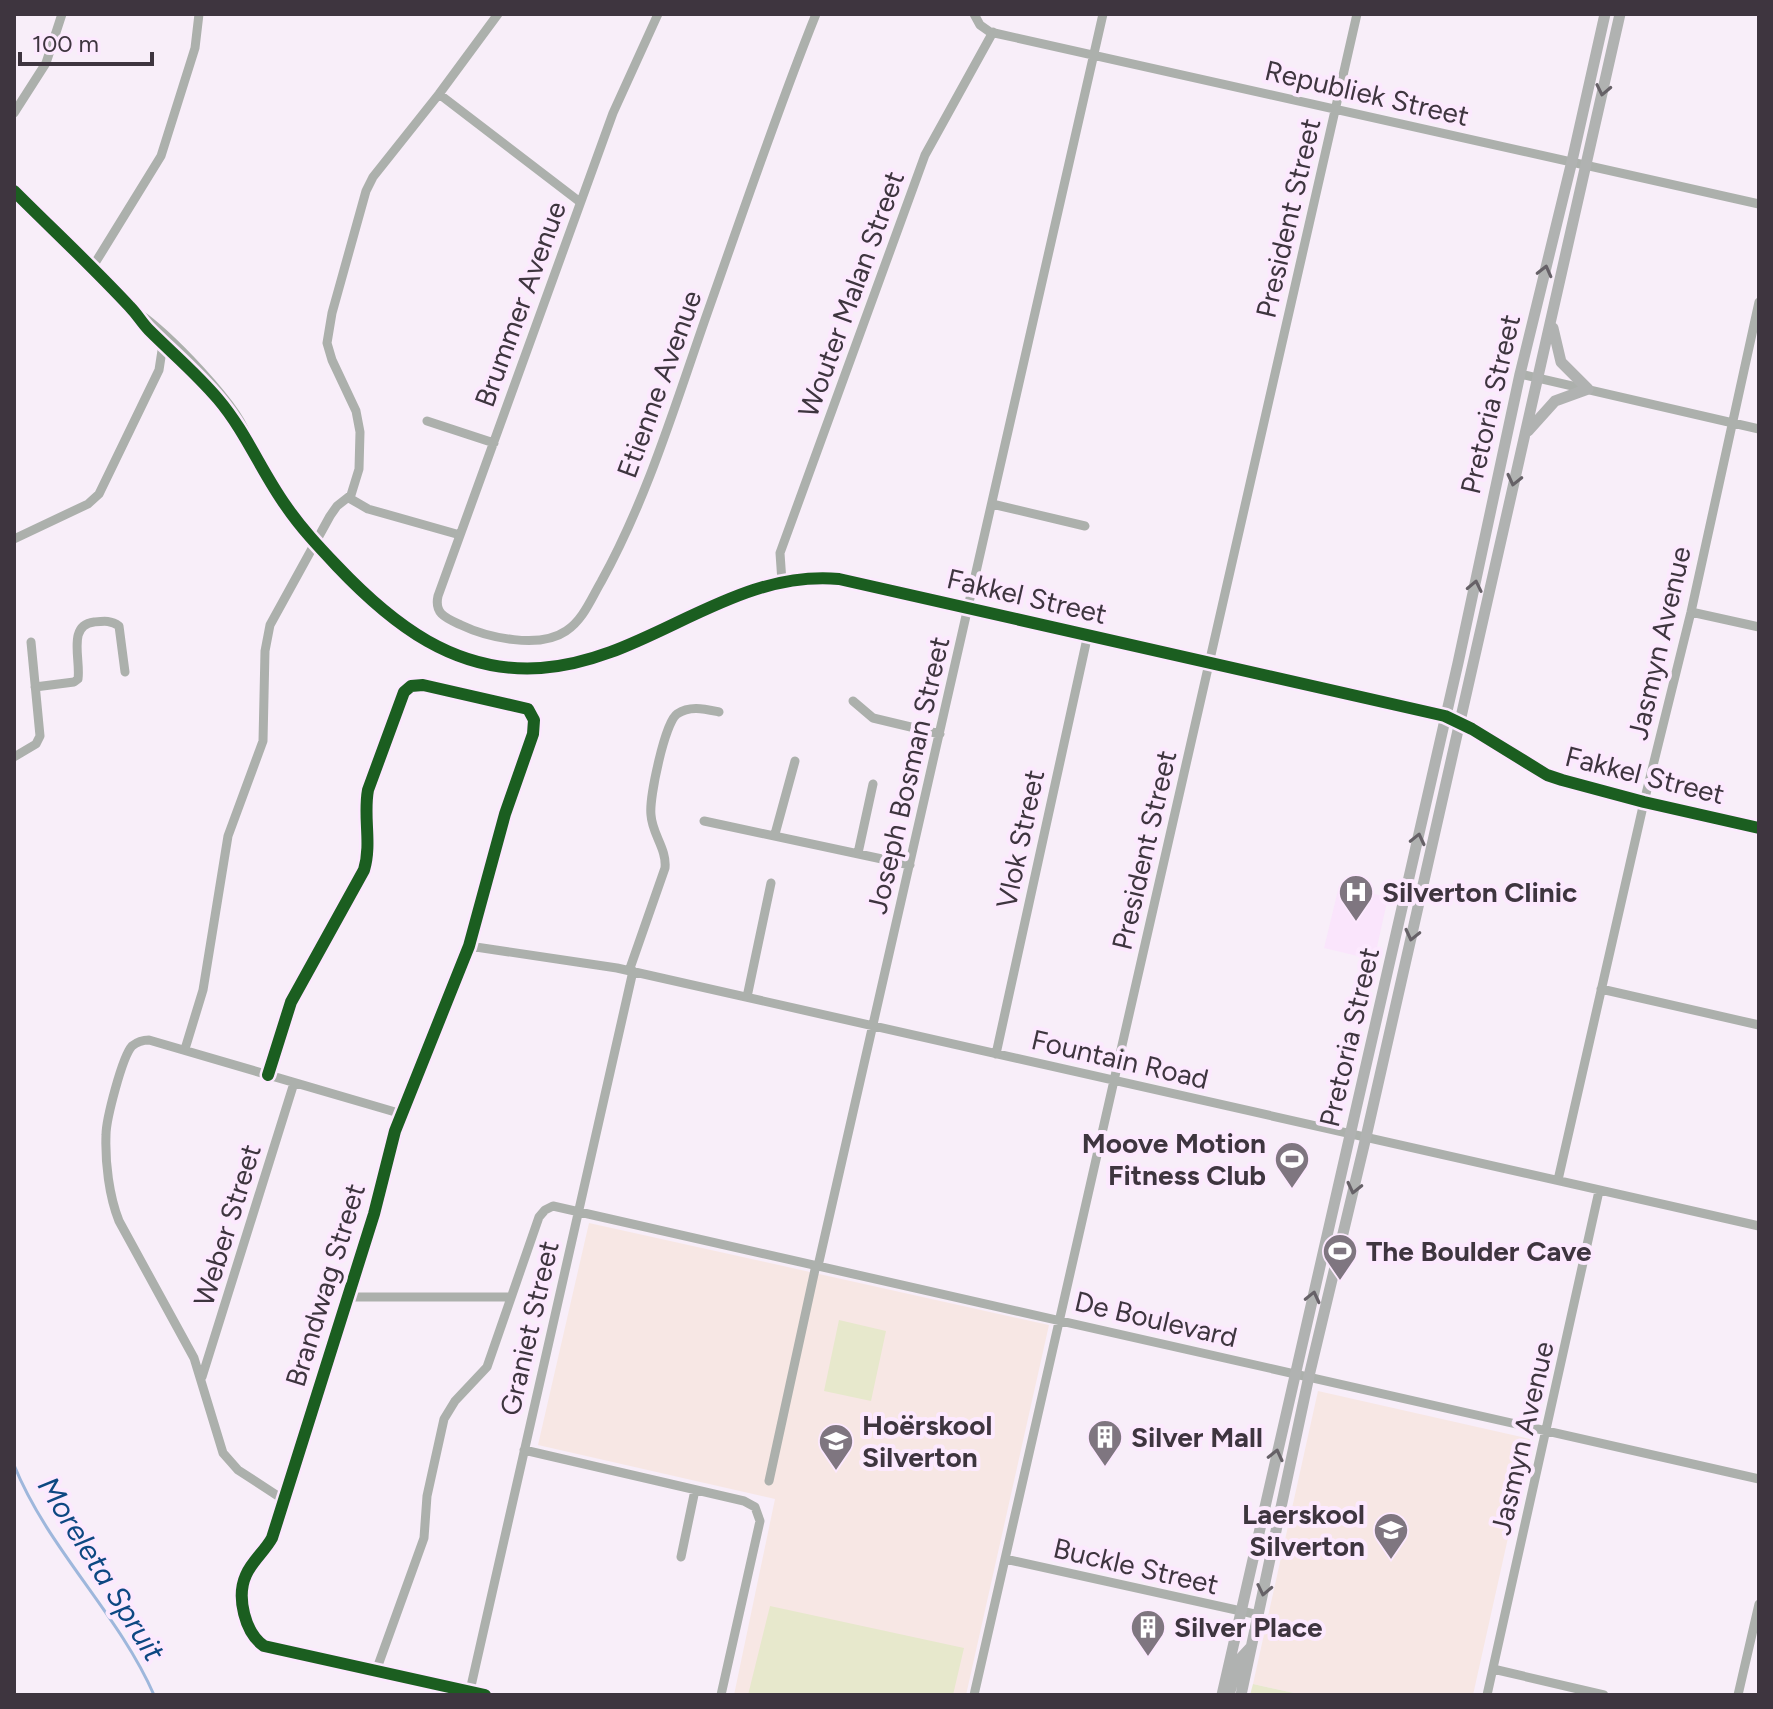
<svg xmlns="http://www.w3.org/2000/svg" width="1773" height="1709" font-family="Figtree,sans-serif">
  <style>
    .built { fill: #fae5fc }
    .education { fill: #f7e7e4 }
    .green { fill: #e7e8cc }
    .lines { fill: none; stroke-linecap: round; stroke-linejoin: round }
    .stream { stroke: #9eb7dc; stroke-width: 3 }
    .minor { stroke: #acb0ac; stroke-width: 9 }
    .major { stroke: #b0b2b1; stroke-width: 11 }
    .cycleway-casing { stroke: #fce9fe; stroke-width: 17 }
    .cycleway { stroke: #1b5e20; stroke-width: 12 }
    .oneway { stroke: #666167 }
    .labels { text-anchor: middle; stroke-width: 8; stroke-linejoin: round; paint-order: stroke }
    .street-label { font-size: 28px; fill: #3e353f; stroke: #fce9fe }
    .poi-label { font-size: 28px; font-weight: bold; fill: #3e353f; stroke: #fce9fe; text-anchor: start }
    .water-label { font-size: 30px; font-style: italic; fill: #0d4882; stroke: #fce9fe }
  </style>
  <rect width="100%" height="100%" fill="#f8eef9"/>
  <path class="built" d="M1339,886L1388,897L1376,951L1368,949L1366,958L1324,948Z"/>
  <path class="education" d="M589,1223L1049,1325L966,1695H734L775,1499L538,1445Z
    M1318,1391L1530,1439L1473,1695H1303L1253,1684Z"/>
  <path class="green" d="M839,1320L886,1331L871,1401L824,1391Z
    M770,1606L964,1648L953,1695H748Z
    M1253,1684L1303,1695H1250Z"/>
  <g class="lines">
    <path class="stream" d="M14,1465C48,1549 118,1613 154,1695"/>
    <path class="minor" d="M658,14L613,113L438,596C434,614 446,618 461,625C488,638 540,649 566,631C583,620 591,599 601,582C648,497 676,402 708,311C743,212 777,111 816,14
      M974,14L980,25L990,32L1759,204
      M439,94L580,202
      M14,113L46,63L62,14
      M14,191C53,230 93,267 130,307C137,314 142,323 149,330C172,353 197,374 218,399C246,432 261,471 286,506C301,528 319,547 337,566C392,624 455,674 541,668C647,661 729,569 839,579L1445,716L1472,729L1547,775L1562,780L1644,802L1759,828
      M92,268L161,156L195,48L199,14
      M136,312C161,325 246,413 247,439
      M1520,374L1759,429
      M427,421L494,443
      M349,498L368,509L460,535
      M992,504L1085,526
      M14,539L88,504L99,494L159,370L163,344
      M782,582L780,553L925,155L993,32
      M1691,612L1759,627
      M35,687L74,682L78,679C81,660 67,625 94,622C104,621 111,620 119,626L125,672
      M853,701L873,718L940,734
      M14,757L36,744L40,736L31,642
      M704,821L910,865
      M775,834L795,761
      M858,853L873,784
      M469,946L617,968L1759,1226
      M629,971L665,868C667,849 652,834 651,815C649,798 665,722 677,714C690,705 705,709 719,712
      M1601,989L1759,1025
      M747,997L771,883
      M185,1049L203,990L228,836L263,741L265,651L270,625L330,516L337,506L351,495L359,469L360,432L356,411L332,360L327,343L332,313L366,191L373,177L439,94L498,14
      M996,1054L1088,634
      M268,1075L291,1002L364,870C372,843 363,817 368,790L404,692L411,686L423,685L528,709L534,720L533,734L505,814L469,946L395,1131L374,1214L272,1538C265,1551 252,1561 246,1575C236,1597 245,1633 264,1646L485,1695
      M1558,1180L1644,802L1691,612L1759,302
      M818,1266L1103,14
      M347,1297H511
      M202,1377L294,1083
      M524,1450L744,1501L755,1507L760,1521L721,1695
      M769,1481L816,1265
      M284,1500L238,1470L223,1453L194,1358L119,1221C109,1196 105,1162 106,1135C106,1120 122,1057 132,1046C137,1042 143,1040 149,1040L402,1114
      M681,1557L695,1490
      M1005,1559L1259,1615
      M1493,1669L1604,1695
      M376,1671L424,1538L427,1496L444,1419L455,1401L487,1367L539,1217L545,1210L553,1206L1759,1479
      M469,1695L633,971
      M974,1695L1357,14
      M1487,1695L1599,1191
      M1738,1695L1759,1604"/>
    <path class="major" d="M1553,328L1561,362L1588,389
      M1528,431L1555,401L1588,389
      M1222,1695L1458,663L1520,374L1572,161L1605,14
      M1229,1695L1239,1660L1251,1647
      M1241,1695L1309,1376L1366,1137L1620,14"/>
    <g class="cycleway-casing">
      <path id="cycleway" d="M14,191C53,230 93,267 130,307C137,314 142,323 149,330C172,353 197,374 218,399C246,432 261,471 286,506C301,528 319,547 337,566C392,624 455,674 541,668C647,661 729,569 839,579L1445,716L1472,729L1547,775L1562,780L1644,802L1759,828
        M268,1075L291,1002L364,870C372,843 363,817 368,790L404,692L411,686L423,685L528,709L534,720L533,734L505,814L469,946L395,1131L374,1214L272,1538C265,1551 252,1561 246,1575C236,1597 245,1633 264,1646L485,1695"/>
    </g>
    <use href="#cycleway" class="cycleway"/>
  </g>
  <defs><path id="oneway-chevron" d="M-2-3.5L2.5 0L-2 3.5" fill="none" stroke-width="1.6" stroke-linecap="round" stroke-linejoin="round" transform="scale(2)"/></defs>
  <g class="oneway">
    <use href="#oneway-chevron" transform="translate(1603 90) rotate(102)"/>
    <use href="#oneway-chevron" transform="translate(1545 271) rotate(-76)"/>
    <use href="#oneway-chevron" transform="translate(1514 480) rotate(103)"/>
    <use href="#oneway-chevron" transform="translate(1475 586) rotate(-78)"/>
    <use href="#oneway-chevron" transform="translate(1418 839) rotate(-77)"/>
    <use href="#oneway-chevron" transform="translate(1412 935) rotate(103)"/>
    <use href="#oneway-chevron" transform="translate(1354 1188) rotate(103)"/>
    <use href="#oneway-chevron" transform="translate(1313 1297) rotate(-77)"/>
    <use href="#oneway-chevron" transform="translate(1276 1455) rotate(-77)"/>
    <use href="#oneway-chevron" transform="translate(1264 1590) rotate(102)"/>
  </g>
  <defs>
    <g id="hospital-pin" transform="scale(1.8)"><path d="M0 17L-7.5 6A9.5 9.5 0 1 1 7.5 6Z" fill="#7f7680" stroke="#fce9fe"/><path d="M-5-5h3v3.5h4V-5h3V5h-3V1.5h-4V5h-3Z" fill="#fff"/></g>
    <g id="stadium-pin" transform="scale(1.8)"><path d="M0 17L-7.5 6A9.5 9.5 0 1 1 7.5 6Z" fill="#7f7680" stroke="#fce9fe"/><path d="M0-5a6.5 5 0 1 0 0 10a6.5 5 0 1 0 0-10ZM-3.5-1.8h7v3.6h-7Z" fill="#fff"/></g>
    <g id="building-pin" transform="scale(1.8)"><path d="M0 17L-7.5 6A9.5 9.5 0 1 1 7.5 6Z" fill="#7f7680" stroke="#fce9fe"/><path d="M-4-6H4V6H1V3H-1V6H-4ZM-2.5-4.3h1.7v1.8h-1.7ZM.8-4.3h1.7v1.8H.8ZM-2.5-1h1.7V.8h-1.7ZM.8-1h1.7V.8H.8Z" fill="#fff"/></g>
    <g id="school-pin" transform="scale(1.8)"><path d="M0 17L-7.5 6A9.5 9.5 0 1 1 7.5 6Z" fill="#7f7680" stroke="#fce9fe"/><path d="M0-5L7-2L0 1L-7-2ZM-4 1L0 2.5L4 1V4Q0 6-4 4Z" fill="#fff"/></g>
  </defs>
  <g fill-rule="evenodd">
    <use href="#hospital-pin" x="1356" y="892"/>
    <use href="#stadium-pin" x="1292" y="1159"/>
    <use href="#stadium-pin" x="1340" y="1251"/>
    <use href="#building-pin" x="1105" y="1437"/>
    <use href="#school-pin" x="836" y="1441"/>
    <use href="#school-pin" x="1391" y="1530"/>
    <use href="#building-pin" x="1148" y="1627"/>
  </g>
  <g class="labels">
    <g class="street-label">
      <text transform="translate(1367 93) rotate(13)" y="10">Republiek Street</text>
      <text transform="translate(1288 218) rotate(-77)" y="10">President Street</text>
      <text transform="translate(851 294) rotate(-70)" y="10">Wouter Malan Street</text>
      <text transform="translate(520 304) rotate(-70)" y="10">Brummer Avenue</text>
      <text transform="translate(659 384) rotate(-70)" y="10">Etienne Avenue</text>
      <text transform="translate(1490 404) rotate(-77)" y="10">Pretoria Street</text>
      <text transform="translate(1027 596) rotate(13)" y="10">Fakkel Street</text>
      <text transform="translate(1659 643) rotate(-77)" y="10">Jasmyn Avenue</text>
      <text transform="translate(908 775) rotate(-77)" y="10">Joseph Bosman Street</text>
      <text transform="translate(1645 775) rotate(14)" y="10">Fakkel Street</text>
      <text transform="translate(1020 839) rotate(-78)" y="10">Vlok Street</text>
      <text transform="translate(1144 850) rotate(-77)" y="10">President Street</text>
      <text transform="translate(1349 1037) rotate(-77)" y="10">Pretoria Street</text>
      <text transform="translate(1120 1059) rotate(13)" y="10">Fountain Road</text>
      <text transform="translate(227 1225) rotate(-73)" y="10">Weber Street</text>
      <text transform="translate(325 1285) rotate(-73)" y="10">Brandwag Street</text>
      <text transform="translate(1156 1319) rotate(13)" y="10">De Boulevard</text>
      <text transform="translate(529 1328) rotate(-77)" y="10">Graniet Street</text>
      <text transform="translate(1522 1438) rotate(-77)" y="10">Jasmyn Avenue</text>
      <text transform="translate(1136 1566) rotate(13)" y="10">Buckle Street</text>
    </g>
    <g class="poi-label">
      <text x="1382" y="902">Silverton Clinic</text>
      <text x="1266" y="1153" text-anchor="end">Moove Motion<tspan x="1266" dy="32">Fitness Club</tspan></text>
      <text x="1366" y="1261">The Boulder Cave</text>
      <text x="862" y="1435">Hoërskool<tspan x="862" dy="32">Silverton</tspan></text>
      <text x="1131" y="1447">Silver Mall</text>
      <text x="1365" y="1524" text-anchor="end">Laerskool<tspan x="1365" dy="32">Silverton</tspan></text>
      <text x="1174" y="1637">Silver Place</text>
    </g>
    <g class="water-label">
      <text transform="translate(101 1569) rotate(58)" y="10">Moreleta Spruit</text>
    </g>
  </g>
  <rect width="1773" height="1709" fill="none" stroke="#3e353f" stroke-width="32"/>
  <path d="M20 52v12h132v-12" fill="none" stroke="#3e353f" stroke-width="4"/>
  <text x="32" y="52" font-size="24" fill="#3e353f" stroke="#fce9fe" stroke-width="6" paint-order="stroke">100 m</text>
</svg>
